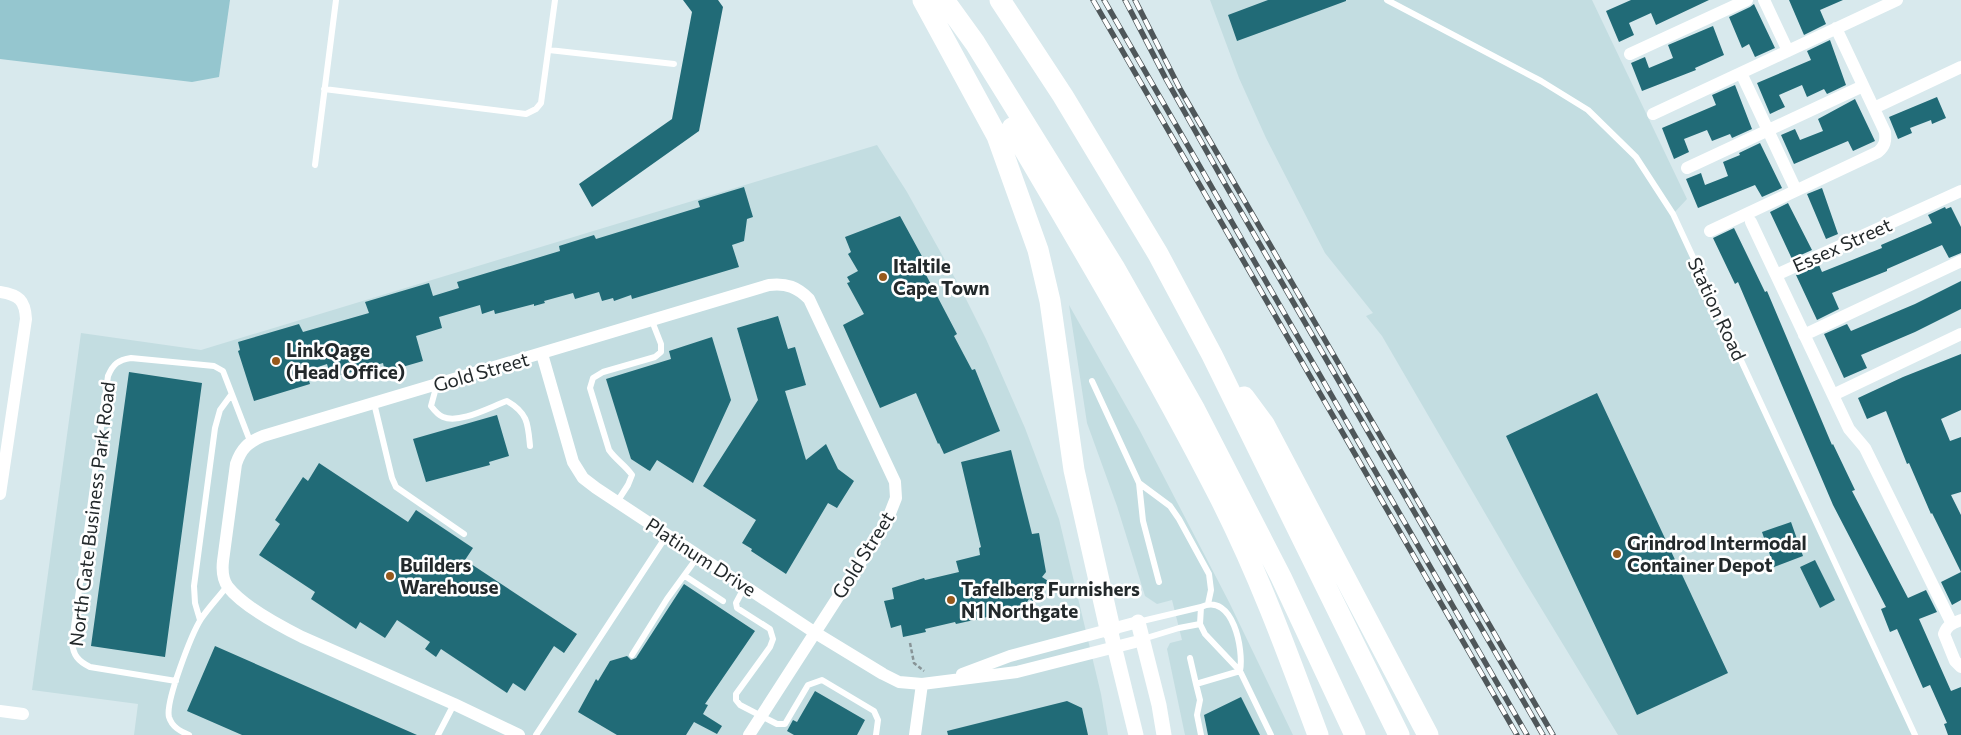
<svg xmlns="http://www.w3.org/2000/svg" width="1961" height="735" font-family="Commissioner,sans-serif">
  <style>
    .built { fill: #c3dde1 }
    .green { fill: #95c6cf }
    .building { fill: #216b77 }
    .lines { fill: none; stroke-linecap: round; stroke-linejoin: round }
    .path { stroke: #889497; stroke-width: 2.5; stroke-dasharray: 4 2.5; stroke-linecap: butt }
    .service { stroke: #fff; stroke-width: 6 }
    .minor { stroke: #fff; stroke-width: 12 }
    .tertiary { stroke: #fff; stroke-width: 15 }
    .motorway { stroke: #fff; stroke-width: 21 }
    .rail-casing { stroke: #4f575a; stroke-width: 5.5 }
    .rail { stroke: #fff; stroke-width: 4; stroke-dasharray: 11; stroke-linecap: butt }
    .poi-dot { fill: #96591c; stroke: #fff; stroke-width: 2 }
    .labels { text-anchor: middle; stroke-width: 5; stroke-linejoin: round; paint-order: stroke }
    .street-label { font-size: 19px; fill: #23292b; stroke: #fff }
    .poi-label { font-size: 19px; font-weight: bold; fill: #23292b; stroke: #fff; text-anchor: start }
  </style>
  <rect width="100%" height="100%" fill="#d8e9ed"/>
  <path class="built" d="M1210,0H1592L1687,199L1673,214L1915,735H1618L1521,575L1382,336L1366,316L1373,313L1325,253L1266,138L1239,78Z
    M877,145L907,192L961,289L986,339L1025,428L1059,519L1101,694L1108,735H134L138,704L32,690L81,333L201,350Z
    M1069,305L1139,429L1229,602L1293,735H1185L1167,649L1170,643L1182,640L1172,600L1157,604L1145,596L1117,506L1087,423Z"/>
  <path class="green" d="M0,0H230L219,77L192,82L0,59Z"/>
  <path class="building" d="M683,0H718L723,7L699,131L592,207L579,184L672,119L692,12Z
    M1268,0H1346V1L1237,41L1228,15Z
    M1631,0H1709L1656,25L1651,13L1629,23L1634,35L1619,42L1606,11Z
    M1789,0H1843L1820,10L1826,24L1804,35Z
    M1754,4L1775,48L1755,57L1749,44L1742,48L1729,17L1750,7Z
    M1713,26L1724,55L1695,68L1696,70L1642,91L1631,63L1645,57L1649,68L1673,58L1668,45Z
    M1830,40L1846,85L1827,94L1824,89L1807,97L1802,85L1779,95L1785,107L1770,114L1757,83L1811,60L1807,51Z
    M1735,85L1752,129L1732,138L1730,134L1712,141L1707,130L1684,139L1689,152L1674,159L1662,128L1716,105L1712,95Z
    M1937,97L1946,118L1932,124L1931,120L1910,128L1912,133L1898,139L1889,117Z
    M1855,99L1875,141L1853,151L1848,141L1794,164L1781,135L1795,129L1800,140L1823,131L1818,119Z
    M1760,143L1782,188L1762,197L1755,185L1698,208L1686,179L1701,173L1705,185L1728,176L1723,162L1740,155L1739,153Z
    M744,187L753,217L747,219L744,241L732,245L739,267L632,299L631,295L614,301L613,298L602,301L599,292L575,299L573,293L544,301L545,303L534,306V304L495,314L494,310L482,314L480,305L439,317L442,328L416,336L423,361L385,372L383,363L331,378L327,364L306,371L310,384L254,401L238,351L240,350L238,342L299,324L303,332L369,313L365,302L429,283L433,296L459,288L457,282L560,251L559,246L594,235L596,239L700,207L698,201Z
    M1822,188L1838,234L1826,239L1807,194Z
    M1788,203L1812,250L1792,259L1770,212Z
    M1945,207L1946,209L1951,207L1961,227V253L1949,258L1942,245L1887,269V271L1832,293L1839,309L1817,320L1796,275L1819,265L1822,272L1882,248L1881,245L1932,223L1928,215Z
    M900,216L930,271L925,273L957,334L954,336L972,370L975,369L1000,431L944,454L939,443L938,444L916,393L880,408L843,325L864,314L847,283L850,282L847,277L858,271L848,254L851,252L845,237Z
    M1734,228L1765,292L1767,291L1832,445L1833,444L1855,490L1852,491L1908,598L1926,590L1937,612L1919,619L1951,691L1961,687V735H1948L1944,724L1947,723L1930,685L1923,688L1897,629L1890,632L1881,609L1886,607L1833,505L1738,282L1735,284L1713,238Z
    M1961,281V309L1915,332L1861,355L1867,368L1844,378L1824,334L1847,324L1851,331L1915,304Z
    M778,316L788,349L795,347L806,385L785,391L806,460L826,444L838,469L854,481L837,508L828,503L786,574L751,551L752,549L742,543L756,520L703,486L758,400L737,328Z
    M712,337L731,400L693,483L657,460L650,471L648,470L631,459L606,379L671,359L669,351Z
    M1961,354V410L1941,419L1950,441L1961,437V492L1951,495L1961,515V572L1932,513L1931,514L1909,463L1907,464L1886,411L1867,419L1858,398L1903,377Z
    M129,372L202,383L165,657L91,646Z
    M1597,393L1728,673L1637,715L1506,436Z
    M497,415L509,456L489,462L490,465L426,482L413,439Z
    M1011,450L1032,534L1039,533L1046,572L1042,577L1048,581L1035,602L1029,599L1025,605L1001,611V614L956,624L955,622L925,629L926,632L903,637L901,625L891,628L884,601L894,599L892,588L924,578L925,580L959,572L956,561L980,555L979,548L981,547L961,462Z
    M319,463L408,522L416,510L473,548L465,560L577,634L564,653L554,646L525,691L513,683L507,693L441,649L436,657L425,649L430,642L397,620L385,638L360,622L356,629L311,599L315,592L259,555L280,524L275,520L303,477L308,481Z
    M1791,522L1803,556L1774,567L1762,532Z
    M1815,560L1835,600L1820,608L1800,567Z
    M1961,572V600L1952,605L1941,582Z
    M684,584L755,631L705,704L708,705L703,714L722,726L717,734L694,722L686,735H617L578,712L596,679L598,681L610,661L627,656L631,660L636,658Z
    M215,646L417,735H242L187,711Z
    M815,691L865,720L857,735H794L787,731L793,720L797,722Z
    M1241,697L1260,735H1208L1204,715Z
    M1067,701L1082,708L1088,735H948L947,731Z"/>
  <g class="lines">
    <path class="path" d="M910,643L914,663L924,671"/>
    <path class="service" d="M1387,0L1541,81L1588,110L1636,157L1673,214L1915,735
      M549,50L674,64
      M324,89L526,114L536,109L541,103L555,0
      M315,165L336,0
      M1092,381L1139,483L1170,506L1179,519L1209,574L1211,590L1208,604
      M437,384L431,406C434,410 438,415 443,417C460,424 490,407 507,401C528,413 528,424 530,446
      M374,403L392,478L396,487L464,534
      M1139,483L1143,521L1159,582
      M617,502L628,485L632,475C625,465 616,460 609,450L590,388L593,378L603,372L655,357L661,352V344L652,321
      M685,576L723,601
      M745,586L736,603L737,608L770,629L773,639L770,647L736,694V700L740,705L777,724H785L808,685L822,680L874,711L878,720L876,735
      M200,620L195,603L194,586L215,428L220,410L231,395
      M1138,622L1201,607
      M1143,639L1179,628L1200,624
      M632,655L667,599L699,555
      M1190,658L1196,684
      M1240,671C1244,650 1233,592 1201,607L1200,624L1205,634L1240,671L1271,735
      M176,681L90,667C78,661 73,655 72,642L108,376C113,364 118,360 131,358L214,366L223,371L250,441
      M189,735C180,731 172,727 169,717C165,702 192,633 201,619C209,607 219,597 227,586
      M438,735L454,704
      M536,735L667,535
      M1201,735L1197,715L1200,700L1196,684L1240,671"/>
    <path class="minor" d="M1764,0L1788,51
      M1630,54L1747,0
      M1741,73L1796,190
      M1874,108L1961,67
      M1653,114L1897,0
      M1687,168L1863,86
      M1751,222L1776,275L1961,191
      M1710,231L1878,152C1885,146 1886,141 1885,132L1836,28
      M1776,275L1849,429L1865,448L1952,624
      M0,292C19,295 25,300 26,319L0,494
      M1804,335L1961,261
      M542,354L573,462L583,478L596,488L814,632L883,674L899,682L922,684L1017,672L1143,640
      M1833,395L1961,334
      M1961,620C1953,623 1947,625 1944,634L1955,661L1961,667
      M962,674L1010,656L1138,622
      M0,711L23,714
      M519,735L454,704L302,637C280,626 243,606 228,587C222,579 222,570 223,561L236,464C241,449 248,442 263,436L769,285C787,283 797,287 809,299L895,482L896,498L887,521L749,735
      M915,735L922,684"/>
    <path class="tertiary" d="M1138,622L1159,705L1164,735
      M1110,629L1136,735"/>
    <path class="motorway" d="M923,0L997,136L1038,250L1050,301L1074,470L1110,629
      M944,0L975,43L1114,267L1195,410L1281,577L1355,735
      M1000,0L1063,96L1158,254L1212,355L1399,735
      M1012,128L1018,139C1087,256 1156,373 1218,494C1258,572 1288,654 1318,735
      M1244,397L1264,424L1428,735"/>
    <g class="rail-casing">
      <path id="rail" d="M1093,0L1517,735
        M1104,0L1527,735
        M1125,0L1166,79L1225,184L1543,735
        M1135,0L1180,89L1553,735"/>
    </g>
    <use href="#rail" class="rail"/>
  </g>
  <g class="poi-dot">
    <circle cx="883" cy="277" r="5"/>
    <circle cx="276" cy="361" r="5"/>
    <circle cx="1617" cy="554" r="5"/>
    <circle cx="390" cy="576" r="5"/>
    <circle cx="951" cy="600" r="5"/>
  </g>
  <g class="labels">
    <g class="street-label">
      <text transform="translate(1842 245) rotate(-24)" y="7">Essex Street</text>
      <text transform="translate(1717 309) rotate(65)" y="7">Station Road</text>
      <text transform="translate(481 372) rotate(-16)" y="7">Gold Street</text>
      <text transform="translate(92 514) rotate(-83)" y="7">North Gate Business Park Road</text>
      <text transform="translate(863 555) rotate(-58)" y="7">Gold Street</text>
      <text transform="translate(701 557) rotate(33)" y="7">Platinum Drive</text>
    </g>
    <g class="poi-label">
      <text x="893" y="273">Italtile<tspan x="893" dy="22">Cape Town</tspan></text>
      <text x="286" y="357">LinkQage<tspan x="286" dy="22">(Head Office)</tspan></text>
      <text x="1627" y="550">Grindrod Intermodal<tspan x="1627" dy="22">Container Depot</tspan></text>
      <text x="400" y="572">Builders<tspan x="400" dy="22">Warehouse</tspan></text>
      <text x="961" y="596">Tafelberg Furnishers<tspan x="961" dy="22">N1 Northgate</tspan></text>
    </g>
  </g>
</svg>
